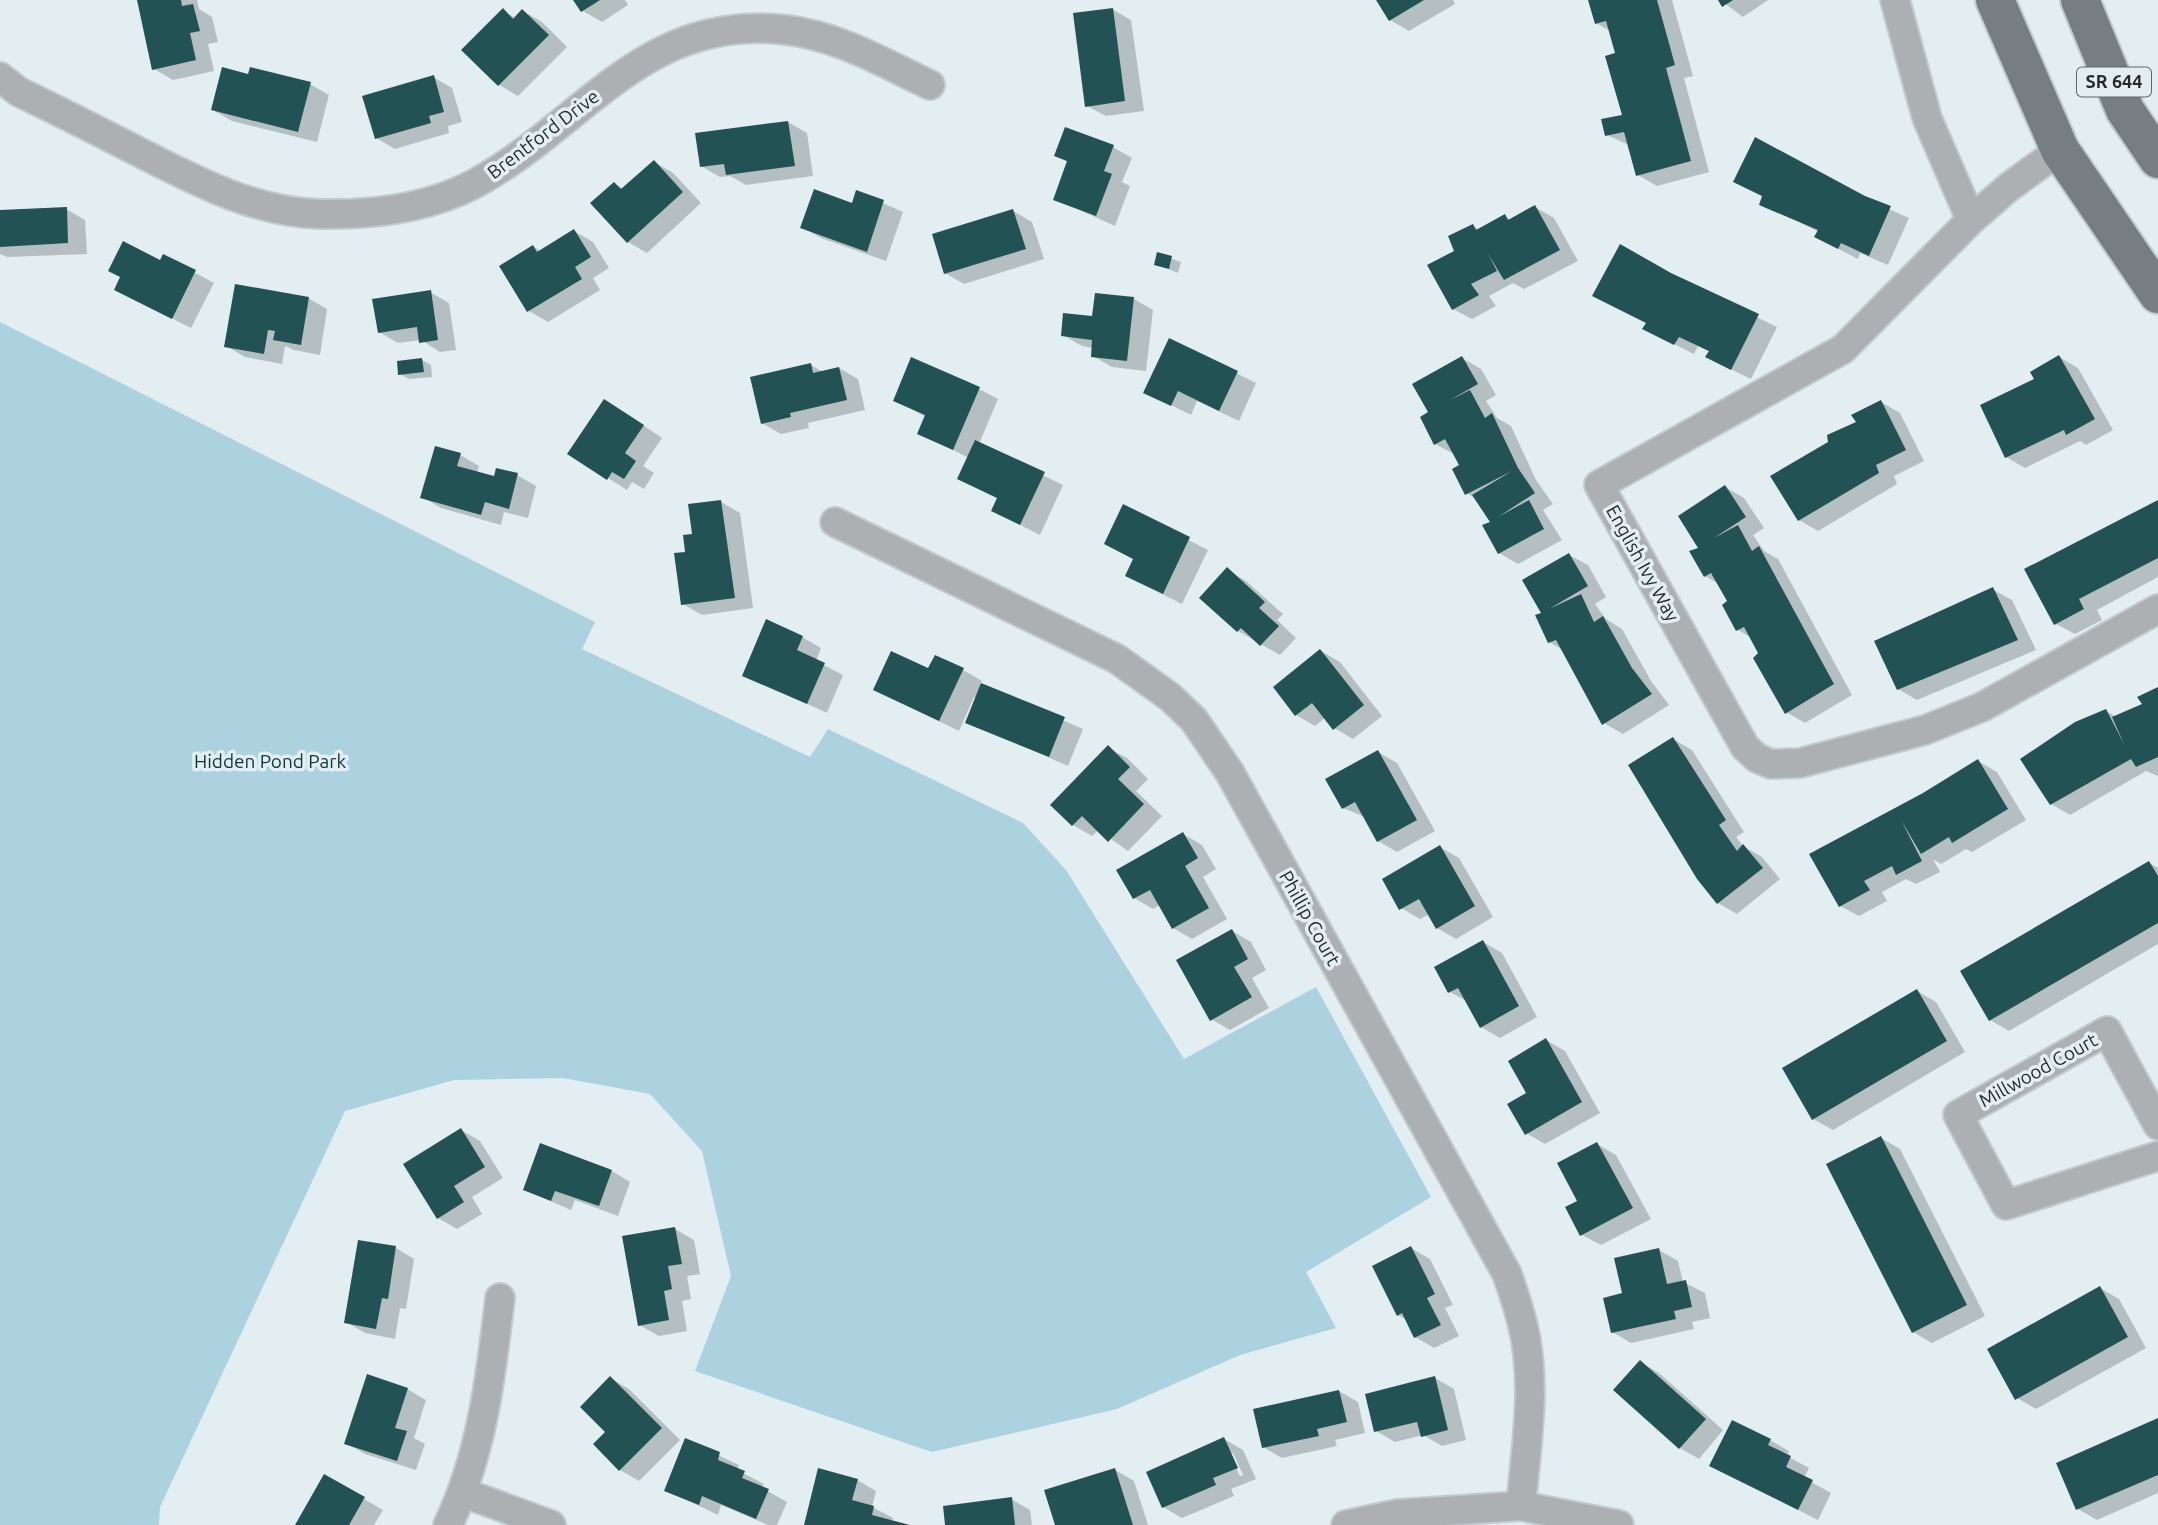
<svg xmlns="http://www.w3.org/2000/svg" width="2158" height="1525" font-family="Ubuntu,sans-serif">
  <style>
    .green { fill: #abd2de }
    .shadow { fill: #0003; fill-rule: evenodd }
    .building { fill: #235255 }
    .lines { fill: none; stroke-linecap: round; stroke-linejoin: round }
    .minor-casing { stroke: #c1cbce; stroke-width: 32 }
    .primary-casing { stroke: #c1cbce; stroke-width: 42 }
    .minor { stroke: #acb0b3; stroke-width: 28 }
    .primary { stroke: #777e83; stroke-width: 38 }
    .labels { text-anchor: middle; stroke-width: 7; stroke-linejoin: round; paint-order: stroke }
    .shield { fill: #e3eef2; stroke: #5f6567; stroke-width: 2 }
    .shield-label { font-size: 18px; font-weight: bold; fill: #262a2b }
    .street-label { font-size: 19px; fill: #262a2b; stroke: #e3eef2 }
    .park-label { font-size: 19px; fill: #0c3540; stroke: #e3eef2 }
  </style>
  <rect width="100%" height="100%" fill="#e3eef2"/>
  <path class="green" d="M0,322L595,622L582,649L810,757L828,729L1023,823L1066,870L1184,1059L1316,987L1431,1197L1306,1272L1336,1328L1240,1355L1117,1409L932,1452L695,1371L731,1276L702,1151L650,1094L563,1078L454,1080L345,1111L160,1507L159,1525H0Z"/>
  <path class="shadow" d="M139,0H197L199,9L212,17L218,42L208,44L214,71L173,80L154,69Z
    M575,0H625L628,5L602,22L583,11Z
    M1378,0H1453L1455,4L1409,31L1390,20Z
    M1590,0H1672L1693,76L1684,78L1709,172L1657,186L1638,175L1629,145L1607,135L1624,116L1617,54L1610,31L1596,23Z
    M1720,0H1768L1743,17Z
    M1112,9L1131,20L1144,111L1106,116L1087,106Z
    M503,11L516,18L523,11L542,22L567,47L518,96L499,85Z
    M249,76L310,84L329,95L317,142L232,121L213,110Z
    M433,77L452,88L462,122L448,126L449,133L395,149L376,138Z
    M788,122L807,133L813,176L746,185L730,176L720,177L701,166Z
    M1113,147L1132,158L1122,182L1130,186L1115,226L1055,199L1069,163L1056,155Z
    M654,162L673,173L701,203L647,253L628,242L614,184L624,189Z
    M1735,182L1864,198L1909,218L1888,265L1860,253L1858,259L1835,247L1819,232L1762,204L1764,197Z
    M858,192L903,212L886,261L821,238L802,227L853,205Z
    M1535,207L1554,218L1578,261L1524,289L1513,283L1489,296L1496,306L1472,319L1453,309L1457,251L1473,226L1480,230L1505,216L1511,220Z
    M66,209L85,220L87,254L7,257L0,254V212Z
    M1013,211L1032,222L1044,259L964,284L945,273Z
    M574,231L593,242L609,268L593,278L600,290L548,322L529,311L502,266L533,247L541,251Z
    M1158,254L1181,262L1178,273L1156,264Z
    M164,256L214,283L191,328L135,300Z
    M1672,276L1777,327L1751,379L1726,367L1710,352L1698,346L1694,354L1664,339Z
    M430,292L449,303L456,350L440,352L421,340L398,343L379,332Z
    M1096,295L1134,299L1153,310L1146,371L1112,367L1093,356V348L1082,346L1063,335L1093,318Z
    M308,298L327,309L320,355L294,350L285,346L282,364L245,357L226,346Z
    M1170,340L1256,383L1239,421L1197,401L1191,415L1145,392Z
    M2059,357L2078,368L2113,430L2086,445L2080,441L2025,468L2006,457L2036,380Z
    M1462,358L1481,369L1496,395L1486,401L1497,418L1511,426L1536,480L1553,504L1543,510L1562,540L1518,564L1499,553L1492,523L1477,499L1466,493L1461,466L1456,455L1435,444L1431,413Z
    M422,360L431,365L432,377L409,379L400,374Z
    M811,365L823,372L839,368L858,379L865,410L808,423L809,428L781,434L762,423Z
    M979,389L998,399L979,444L1063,485L1040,535L993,511L999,499L960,479L969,458L919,433L926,417L895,400Z
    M1881,402L1900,413L1924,461L1894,476L1897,484L1818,531L1799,520L1859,422Z
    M624,412L662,438L643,466L654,473L644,489L632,482L627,490L570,454Z
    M460,455L479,466L477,473L495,478L517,475L536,486L528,518L504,512L501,525L441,508L422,497Z
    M1725,487L1744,498L1764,528L1753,535L1764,551L1778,559L1852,695L1805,723L1786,712L1752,638L1738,630L1729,602L1719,584L1705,576L1701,549Z
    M721,502L740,513L753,608L702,615L683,604L687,553L694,535Z
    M2158,502V577L2097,610L2102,620L2075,634L2056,624Z
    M1124,507L1208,550L1182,604L1146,586L1135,559Z
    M1569,555L1588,565L1606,597L1595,604L1606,619L1622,629L1651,681L1669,705L1623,734L1604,723L1563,650L1549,642L1544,614Z
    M1227,570L1246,581L1283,614L1277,620L1296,638L1280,655L1238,631L1202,598Z
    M1992,589L2012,600L2036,650L1917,700L1898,689Z
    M802,637L821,648L816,661L843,675L827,713L744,675Z
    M1321,651L1340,662L1382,716L1353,739L1334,728L1326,717L1315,726L1296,715Z
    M929,670H963L982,681L980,684L1083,729L1068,766L968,722L977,698L974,697L959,731L875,690Z
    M2158,689V776L2146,771L2070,815L2051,804L2106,711L2116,717L2145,704Z
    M1673,739L1692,750L1744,832L1736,837L1743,846L1762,857L1780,879L1737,914L1718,903Z
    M1108,748L1127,758L1148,779L1136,791L1162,816L1128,851L1098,830L1092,836L1073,825L1053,805Z
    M1378,752L1397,763L1435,831L1397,852L1378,841L1365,817L1343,808Z
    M1978,761L1997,772L2026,820L1972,852L1966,849L1941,864L1933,859L1940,872L1916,884L1906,879L1882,892L1887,901L1859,916L1840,906L1812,855L1924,795Z
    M1183,834L1202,845L1216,869L1203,877L1227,919L1192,939L1173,928L1160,905L1153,909L1134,898Z
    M1440,847L1459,858L1493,917L1456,939L1437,928L1430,914L1420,919L1401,908Z
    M2149,863L2158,868V944L2009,1031L1990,1020Z
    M1232,931L1251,942L1266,970L1252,978L1269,1008L1230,1030L1211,1019Z
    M1483,942L1502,953L1537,1017L1500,1038L1481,1027L1468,1002L1450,992Z
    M1917,991L1936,1002L1965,1052L1833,1130L1813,1119L1785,1069Z
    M1546,1040L1565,1051L1600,1113L1545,1144L1526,1133Z
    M461,1130L480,1141L503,1178L472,1197L482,1214L457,1229L438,1218Z
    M1881,1138L1900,1149L1985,1316L1932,1343L1913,1332Z
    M1597,1144L1616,1155L1651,1219L1601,1245L1582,1235L1580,1202Z
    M612,1171L630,1182L618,1216L575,1200L571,1210L525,1190Z
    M675,1229L694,1240L700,1274L687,1276L691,1299L682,1301L687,1331L659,1336L639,1325Z
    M396,1248L414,1259L406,1309L400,1308L395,1339L365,1333L346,1322Z
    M1411,1248L1430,1259L1453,1305L1445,1308L1459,1336L1434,1348L1415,1337L1407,1320L1398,1315Z
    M1659,1250L1678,1261L1683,1282L1705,1293L1710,1318L1692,1322L1694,1329L1631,1343L1612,1332L1624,1294Z
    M2100,1288L2119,1299L2146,1348L2036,1409L2017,1398Z
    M1640,1362L1659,1373L1723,1430L1699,1459L1680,1448Z
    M610,1378L629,1389L680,1440L639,1481L620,1470L595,1444L608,1432Z
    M1435,1378L1454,1389L1466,1440L1442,1446L1423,1435L1395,1442L1376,1431Z
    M407,1389L426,1400L414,1438L425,1444L416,1470L365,1454L346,1443Z
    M1339,1391L1358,1402L1365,1433L1335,1440L1337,1446L1282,1458L1263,1447Z
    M2158,1420V1493L2097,1520L2078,1509Z
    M1224,1439L1243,1450L1256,1479L1231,1489L1234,1496L1182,1518L1163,1507ZM1229,1453H1233L1243,1475L1240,1476Z
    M686,1440L739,1465L737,1470L764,1484L762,1488L787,1502L777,1525H768L721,1505L718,1515L666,1490Z
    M1770,1440L1789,1451L1787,1456L1809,1468L1804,1478L1831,1493L1818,1520L1711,1466Z
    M1115,1470L1134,1481L1148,1525H1057Z
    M324,1476L383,1510L374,1525H297Z
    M857,1480L876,1491L872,1507L893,1518L892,1521L906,1525H805Z
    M1011,1499L1030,1510L1032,1525H947Z"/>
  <path class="building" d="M137,0H181L182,6L193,4L200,31L190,33L196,60L152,70Z
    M573,0H600L581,12Z
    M1376,0H1424L1389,21Z
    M1588,0H1657L1675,65L1666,68L1691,161L1636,176L1624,132L1605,136L1601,119L1622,115L1605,56L1615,53L1606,21L1595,24Z
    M1718,0H1733L1722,7Z
    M503,8L513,19L522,9L549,35L498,86L461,50Z
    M1113,8L1125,101L1085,107L1073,13Z
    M222,67L248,74L250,67L311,82L298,132L211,110Z
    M434,75L444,112L429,116L431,123L375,139L362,96Z
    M788,121L795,166L726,175L724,164L700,167L695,133Z
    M1065,127L1114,145L1104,171L1112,174L1096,216L1053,200L1067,161L1054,156Z
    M1755,137L1865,196L1891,206L1869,256L1841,243L1838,249L1814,237L1818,230L1759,205L1762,196L1733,182Z
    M654,160L683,192L627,243L590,203L614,182L621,189Z
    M814,189L852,203L856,190L884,200L867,252L800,228Z
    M1535,205L1560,250L1504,280L1488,254L1497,271L1471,284L1479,295L1452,310L1427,265L1454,251L1448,236L1473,224L1476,230L1505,214L1508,220Z
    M67,207L68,243L0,247V210Z
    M1013,209L1026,249L944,274L932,234Z
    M574,229L591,257L575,267L582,279L527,312L499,266L533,245L537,252Z
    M123,241L160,260L163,254L196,270L172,319L114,290L120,277L108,271Z
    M1620,244L1671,273L1759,314L1731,370L1705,357L1709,351L1679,337L1674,345L1642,329L1646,323L1592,296Z
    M1157,252L1172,256L1169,269L1154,265Z
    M235,284L309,297L301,345L273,340L275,331L268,330L264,354L224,347Z
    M431,290L438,340L419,343L417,327L378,333L372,299Z
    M1095,293L1134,297L1127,361L1091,357L1092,340L1061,336L1063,313L1092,316Z
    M1169,338L1238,371L1219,411L1178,391L1171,406L1143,393Z
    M2059,355L2095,419L2066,435L2064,430L2005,458L1980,405L2034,379L2030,372Z
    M1462,356L1478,384L1450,400L1470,390L1485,418L1492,413L1518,468L1535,493L1498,517L1529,500L1544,529L1498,554L1482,525L1490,522L1472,495L1512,471L1465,495L1452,469L1459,465L1445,439L1434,445L1420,417L1428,412L1412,384Z
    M911,357L980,387L953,450L917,434L925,415L893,401Z
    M422,358L424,372L398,375L397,361Z
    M811,363L813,373L839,367L847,400L790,413L791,417L761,424L750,377Z
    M604,399L644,425L625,453L636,461L624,479L612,472L607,480L567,454Z
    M1881,400L1906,450L1876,465L1879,473L1798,521L1770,476L1828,442L1827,435L1856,422L1851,415Z
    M975,440L1045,472L1020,525L991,511L997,498L957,479Z
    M435,446L461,453L457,466L494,476L496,468L518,473L509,509L485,502L481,515L420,498Z
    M1725,485L1746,517L1714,538L1738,525L1752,551L1759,546L1834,684L1785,714L1753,658L1758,653L1744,627L1736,631L1722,605L1727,601L1711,573L1704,577L1689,551L1698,548L1678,516Z
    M721,500L735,598L681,605L674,553L685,552L683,535L692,534L688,504Z
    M2158,500V558L2079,599L2084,609L2054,625L2024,569Z
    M1123,504L1190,537L1163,594L1125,576L1133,559L1104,544Z
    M1569,553L1588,586L1549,609L1581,594L1594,622L1603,616L1632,668L1652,694L1602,725L1556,640L1548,643L1535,615L1541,613L1522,580Z
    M1227,567L1265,602L1259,608L1279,626L1260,646L1241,628L1237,632L1199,598Z
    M1993,587L2018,640L1897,690L1874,641Z
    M766,619L803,636L797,650L825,663L807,704L742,676Z
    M1320,649L1364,705L1333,730L1312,703L1295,716L1273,687Z
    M891,651L928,668L935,655L964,668L939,721L873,690Z
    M981,683L1065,717L1049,757L965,723Z
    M2158,687V757L2136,767L2131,759L2050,805L2020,759L2075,722L2106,709L2124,744L2112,717L2142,704L2137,697Z
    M1673,737L1726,820L1719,825L1737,851L1743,844L1763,868L1717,904L1697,879L1628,765Z
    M1108,745L1130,767L1118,779L1144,804L1108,842L1082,816L1072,826L1050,805Z
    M1378,750L1417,820L1377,842L1355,802L1342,809L1325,779Z
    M1978,759L2008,809L1952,843L1949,837L1921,854L1901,820L1922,861L1896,875L1892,866L1864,881L1870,890L1839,907L1809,854L1923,793Z
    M1183,832L1198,858L1185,866L1209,908L1172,929L1150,890L1133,899L1116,870Z
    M1440,845L1475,906L1436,929L1419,899L1399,910L1382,879Z
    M2149,861L2158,876V923L1989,1021L1960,971Z
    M1232,929L1248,959L1234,967L1252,997L1210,1021L1176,960Z
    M1483,940L1519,1006L1480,1028L1458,988L1448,993L1434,967Z
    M1917,989L1947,1041L1812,1120L1782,1068Z
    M1546,1038L1582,1102L1525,1135L1507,1104L1526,1093L1508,1061Z
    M461,1128L485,1167L454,1186L464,1202L437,1219L403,1164Z
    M1881,1136L1967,1305L1912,1333L1826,1164Z
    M1597,1142L1633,1208L1580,1236L1565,1207L1577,1201L1557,1163Z
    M540,1143L612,1170L599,1206L555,1191L551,1201L523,1190Z
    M675,1227L682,1264L668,1266L672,1289L664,1291L669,1320L638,1326L622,1236Z
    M358,1240L396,1246L388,1299L382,1298L376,1329L344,1323Z
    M1411,1246L1435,1294L1427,1298L1441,1325L1414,1338L1402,1313L1397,1316L1372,1266Z
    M1659,1248L1667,1284L1686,1280L1692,1307L1674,1311L1676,1319L1611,1333L1603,1298L1622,1293L1614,1258Z
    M2100,1286L2128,1337L2015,1400L1987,1349Z
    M1640,1360L1706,1419L1679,1449L1613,1390Z
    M367,1374L408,1388L395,1428L407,1431L397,1461L344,1444Z
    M610,1376L662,1428L619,1471L593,1444L605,1432L580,1407Z
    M1435,1376L1448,1430L1421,1437L1417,1422L1374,1432L1365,1394Z
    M1339,1390L1347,1422L1317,1429L1319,1436L1262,1448L1253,1409Z
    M2158,1418V1475L2076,1510L2056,1463Z
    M1732,1420L1771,1439L1768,1445L1791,1456L1786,1467L1813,1480L1798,1510L1709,1466Z
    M1224,1437L1238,1468L1213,1478L1216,1485L1162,1508L1146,1472Z
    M685,1438L720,1452L718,1460L745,1471L742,1478L769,1489L756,1519L702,1496L699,1505L664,1491Z
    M818,1468L858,1479L852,1500L874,1506L872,1515L910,1525H804Z
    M1115,1468L1133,1525H1055L1044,1490Z
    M324,1474L365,1497L349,1525H295Z
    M1012,1497L1015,1525H945L943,1506Z"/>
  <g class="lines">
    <g class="minor-casing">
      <path id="minor" d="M1895,0L1927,118L1971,220
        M0,77L19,92C59,111 98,131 137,151C196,181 253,212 320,214C371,215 429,208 474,184C585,124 643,13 787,30C838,36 884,63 930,85
        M2060,150L2009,187L1971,220L1843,349L1599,485L1745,747L1757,758L1771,764L1800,763L1925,730L1982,707L2158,609
        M835,522L1117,659L1170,697L1194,720L1230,773L1507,1274C1513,1291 1519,1309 1523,1326C1537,1384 1526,1447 1521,1506
        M2158,1125L2107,1031L1958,1115L2006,1205L2158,1156
        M464,1493L551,1525
        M448,1525C482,1454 491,1376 500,1298
        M1346,1525L1398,1514L1521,1506L1619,1525"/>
    </g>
    <g class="primary-casing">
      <path id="primary" d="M1995,0L2060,150L2158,294
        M2080,0L2125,110L2158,159"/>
    </g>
    <use href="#minor" class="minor"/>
    <use href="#primary" class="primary"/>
  </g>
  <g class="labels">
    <rect class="shield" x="2077" y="67.5" width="74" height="29" rx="5"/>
    <g class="shield-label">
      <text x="2114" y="88">SR 644</text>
    </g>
    <g class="street-label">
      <text transform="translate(543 134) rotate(-37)" y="7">Brentford Drive</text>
      <text transform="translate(1643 563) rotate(61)" y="7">English Ivy Way</text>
      <text transform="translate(1310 918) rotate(61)" y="7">Phillip Court</text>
      <text transform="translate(2038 1070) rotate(-29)" y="7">Millwood Court</text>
    </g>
    <g class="park-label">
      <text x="270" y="768">Hidden Pond Park</text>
    </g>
  </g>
</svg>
